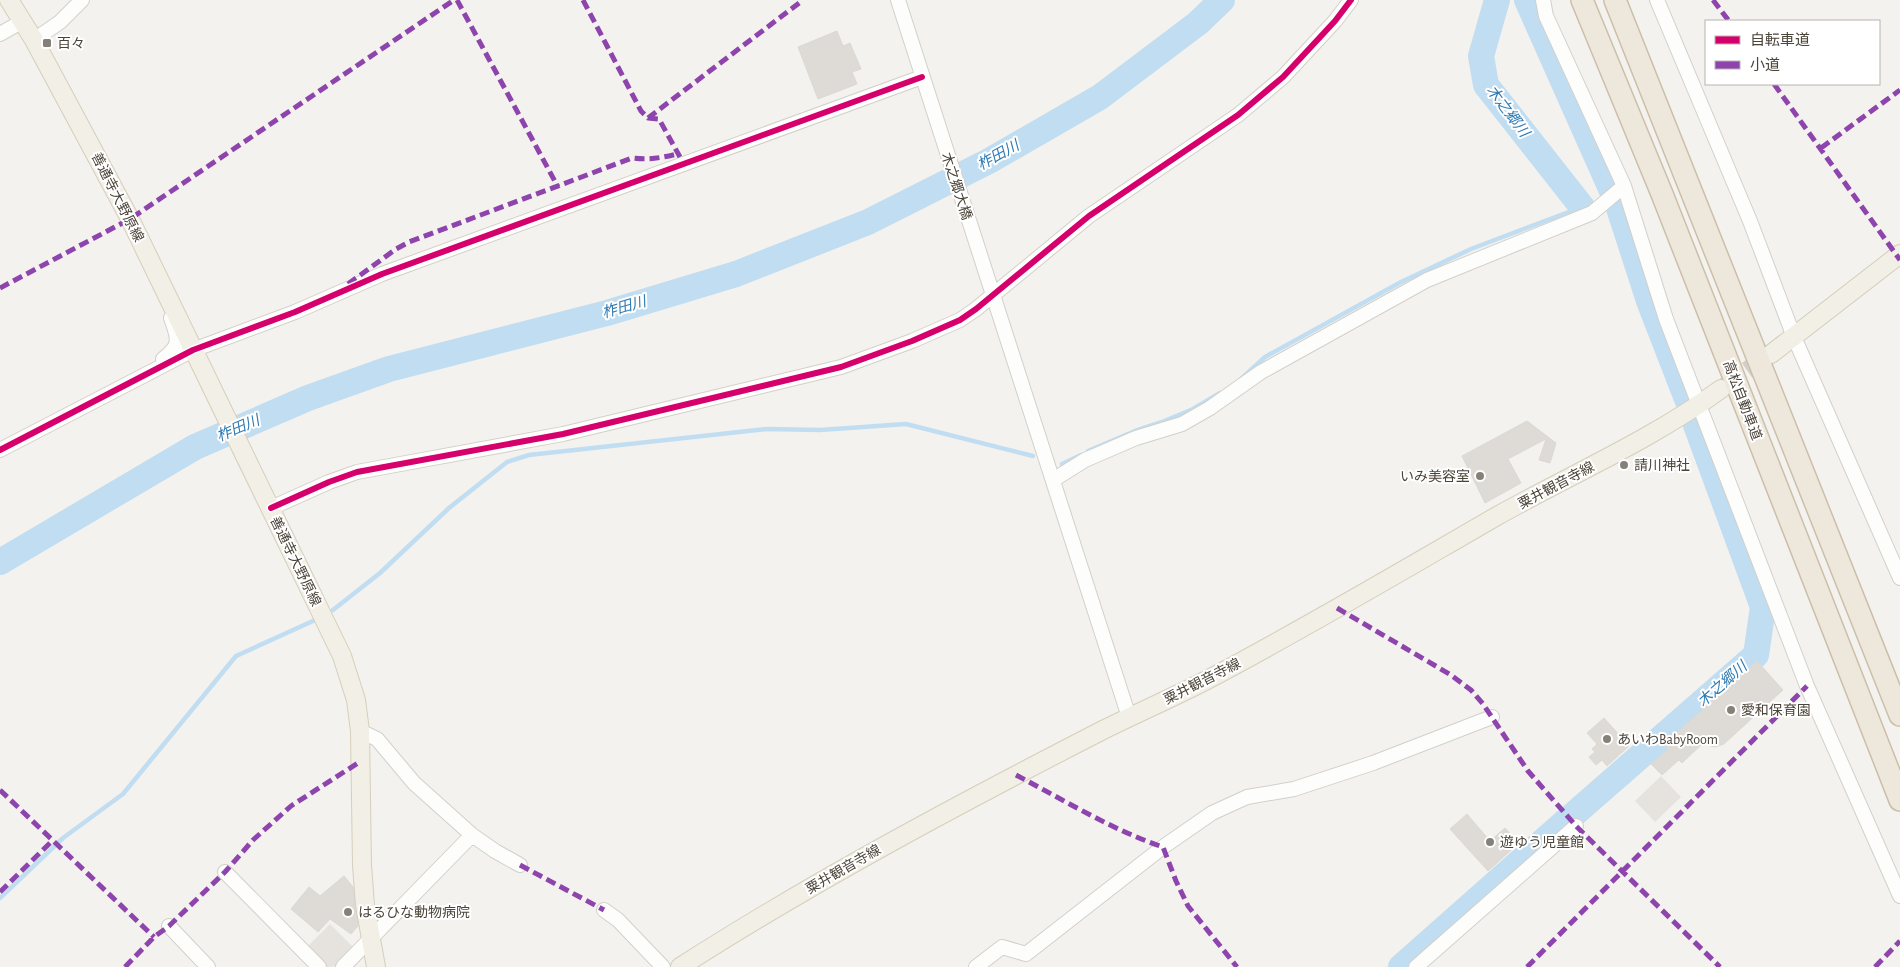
<svg xmlns="http://www.w3.org/2000/svg" width="1900" height="967" font-family="'Alegreya Sans','Noto Sans JP',sans-serif">
  <style>
    .parking { fill: #e6e3df }
    .lines { fill: none; stroke-linecap: round; stroke-linejoin: round }
    .stream { stroke: #c0ddf1; stroke-width: 4.5 }
    .river { stroke: #c0ddf1; stroke-width: 26 }
    .building { fill: #dedbd6; stroke: #dcd9d4 }
    .major-tunnel { stroke: #d2cfca; stroke-width: 18; stroke-dasharray: 18 9; stroke-linecap: butt }
    .minor-casing { stroke: #d2d0cb; stroke-width: 16 }
    .major-casing { stroke: #d6cebb; stroke-width: 20 }
    .highway-casing { stroke: #ccbfa9; stroke-width: 24 }
    .minor { stroke: #fdfdfc; stroke-width: 14 }
    .major { stroke: #f2efe6; stroke-width: 18 }
    .highway { stroke: #ede8db; stroke-width: 21 }
    .quiet { stroke: #8e44ad; stroke-width: 5; stroke-dasharray: 10 5; stroke-linecap: butt }
    .cycleway-casing { stroke: #fff; stroke-width: 9 }
    .cycleway { stroke: #d6006c; stroke-width: 6 }
    .poi-dot { fill: #868178; stroke: #fff; stroke-width: 2 }
    .labels { text-anchor: middle; stroke-width: 4; stroke-linejoin: round; paint-order: stroke }
    .poi-label { font-size: 14px; fill: #4b4439; stroke: #fff; text-anchor: start }
    .street-label { font-size: 14px; fill: #4b4439; stroke: #fff }
    .water-label { font-size: 15px; font-style: italic; fill: #2e7ab2; stroke: #fff }
  </style>
  <rect width="100%" height="100%" fill="#f4f2ee"/>
  <path class="parking" d="M1661,776L1681,797L1655,822L1635,801Z
    M330,924L355,949L338,966L326,967L306,948Z"/>
  <g class="lines">
    <path class="stream" d="M1241,379L1265,357L1401,282L1471,249L1582,207
      M1088,451L1135,431L1162,422L1193,409L1220,393
      M1062,464L1081,455
      M333,610L380,573L449,508L507,462L529,455L767,429L820,430L906,424L1033,456
      M0,898L63,838L123,794L236,656L313,621"/>
    <path class="river" d="M1497,0L1481,56L1486,85L1582,207
      M1527,0L1612,191
      M1617,202L1649,301L1687,399
      M0,562L195,447L308,398L389,369L607,313L736,274L868,222L989,161L1100,97L1198,23L1222,0
      M1573,815L1756,655L1763,607L1696,425
      M1401,967L1566,821"/>
  </g>
  <path class="building" d="M837,31L843,46L850,43L861,69L852,72L857,84L818,99L798,47Z
    M1527,421L1556,443L1550,463L1539,460L1546,439L1508,459L1521,483L1485,503L1462,456Z
    M1757,661L1783,690L1724,744L1715,747L1702,744L1682,763L1679,760L1662,775L1651,764L1668,749L1664,744Z
    M1604,718L1629,746L1607,766L1602,760L1596,765L1589,757L1595,752L1592,749L1597,744L1587,733Z
    M1467,814L1490,841L1505,828L1519,843L1488,871L1450,829Z
    M344,876L353,887L358,926L351,934L330,919L318,932L291,909L309,887L320,896Z"/>
  <g class="lines">
    <path class="major-tunnel" d="M1725,386L1769,355"/>
    <g class="minor-casing">
      <path id="minor" d="M898,0L1129,717
        M1543,0L1546,16L1624,186L1666,319L1807,686L1900,896
        M1657,0L1750,221L1794,337L1900,578
        M0,34L23,21
        M34,40L60,22L82,0
        M163,359C182,345 178,338 171,318
        M0,450L193,350L295,312L382,274L922,77
        M1053,480L1085,460L1136,438L1182,424L1210,408L1261,372L1427,280L1592,213L1624,186
        M271,508L329,482L357,472L563,434L841,367L912,341L960,320L976,309L1089,216L1238,115L1283,77L1335,21L1351,0
        M360,731L377,739L414,783L472,835L495,851L520,865
        M225,872L319,967
        M604,910L618,920L663,967
        M169,926L208,967
        M343,967L472,835
        M976,967L1002,947L1026,954L1163,847L1212,813L1247,797L1294,789L1373,763L1492,717
        M1416,967L1576,826"/>
    </g>
    <g class="major-casing">
      <path id="major" d="M9,0L34,40L130,219L342,656L356,700L360,731L362,865L365,905L376,967
        M1771,354L1900,254
        M680,967C816,880 959,804 1103,730C1137,713 1172,698 1205,681C1304,629 1400,572 1497,516C1572,474 1651,440 1721,389"/>
    </g>
    <g class="highway-casing">
      <path id="highway" d="M1582,0L1662,194L1900,800
        M1615,0L1900,715"/>
    </g>
    <use href="#minor" class="minor"/>
    <use href="#major" class="major"/>
    <use href="#highway" class="highway"/>
    <path class="quiet" d="M457,0L558,187
      M583,0L641,111L648,118L659,119L680,157
      M1713,0L1729,21
      M1774,84L1900,260
      M648,118L803,0
      M1821,148L1900,90
      M348,284L396,249L409,242L632,158C648,160 661,158 677,154
      M0,288L130,219L454,0
      M1337,608L1451,675L1471,690L1483,704L1528,771L1576,826L1720,967
      M1016,775C1064,800 1112,830 1163,847L1176,881L1188,906L1237,967
      M0,790L154,937
      M520,865L604,910
      M0,892L52,841
      M125,967L154,937L169,926L225,872L253,840L291,806L361,761
      M1527,967L1807,686
      M1875,967L1900,941"/>
    <g class="cycleway-casing">
      <path id="cycleway" d="M0,450L193,350L295,312L382,274L922,77
        M271,508L329,482L357,472L563,434L841,367L912,341L960,320L976,309L1089,216L1238,115L1283,77L1335,21L1351,0"/>
    </g>
    <use href="#cycleway" class="cycleway"/>
  </g>
  <g class="poi-dot">
    <rect x="42" y="38" width="10" height="10" rx="2.5"/>
    <circle cx="1624" cy="465" r="5"/>
    <circle cx="1480" cy="476" r="5"/>
    <circle cx="1731" cy="710" r="5"/>
    <circle cx="1607" cy="739" r="5"/>
    <circle cx="1490" cy="842" r="5"/>
    <circle cx="348" cy="912" r="5"/>
  </g>
  <g class="labels">
    <g class="poi-label">
      <text x="57" y="48">百々</text>
      <text x="1634" y="470">請川神社</text>
      <text x="1470" y="481" text-anchor="end">いみ美容室</text>
      <text x="1741" y="715">愛和保育園</text>
      <text x="1617" y="744">あいわBabyRoom</text>
      <text x="1500" y="847">遊ゆう児童館</text>
      <text x="358" y="917">はるひな動物病院</text>
    </g>
    <g class="street-label">
      <text transform="translate(957 186) rotate(72)" y="5">木之郷大橋</text>
      <text transform="translate(118 197) rotate(63)" y="5">善通寺大野原線</text>
      <text transform="translate(1743 400) rotate(69)" y="5">高松自動車道</text>
      <text transform="translate(1556 485) rotate(-28)" y="5">粟井観音寺線</text>
      <text transform="translate(296 561) rotate(64)" y="5">善通寺大野原線</text>
      <text transform="translate(1202 681) rotate(-27)" y="5">粟井観音寺線</text>
      <text transform="translate(843 869) rotate(-30)" y="5">粟井観音寺線</text>
    </g>
    <g class="water-label">
      <text transform="translate(1508 111) rotate(53)" y="5">木之郷川</text>
      <text transform="translate(998 155) rotate(-29)" y="5">柞田川</text>
      <text transform="translate(624 307) rotate(-16)" y="5">柞田川</text>
      <text transform="translate(238 428) rotate(-23)" y="5">柞田川</text>
      <text transform="translate(1722 684) rotate(-41)" y="5">木之郷川</text>
    </g>
  </g>
  <rect x="1705" y="20" width="175" height="65" fill="#ffffff" stroke="#b7b4b0"/>
  <rect x="1715" y="36" width="25" height="8" fill="#d6006c" stroke="#b7b4b0"/>
  <text x="1750" y="45" font-size="15" fill="#4b4439">自転車道</text>
  <rect x="1715" y="61" width="25" height="8" fill="#8e44ad" stroke="#b7b4b0"/>
  <text x="1750" y="70" font-size="15" fill="#4b4439">小道</text>
</svg>
